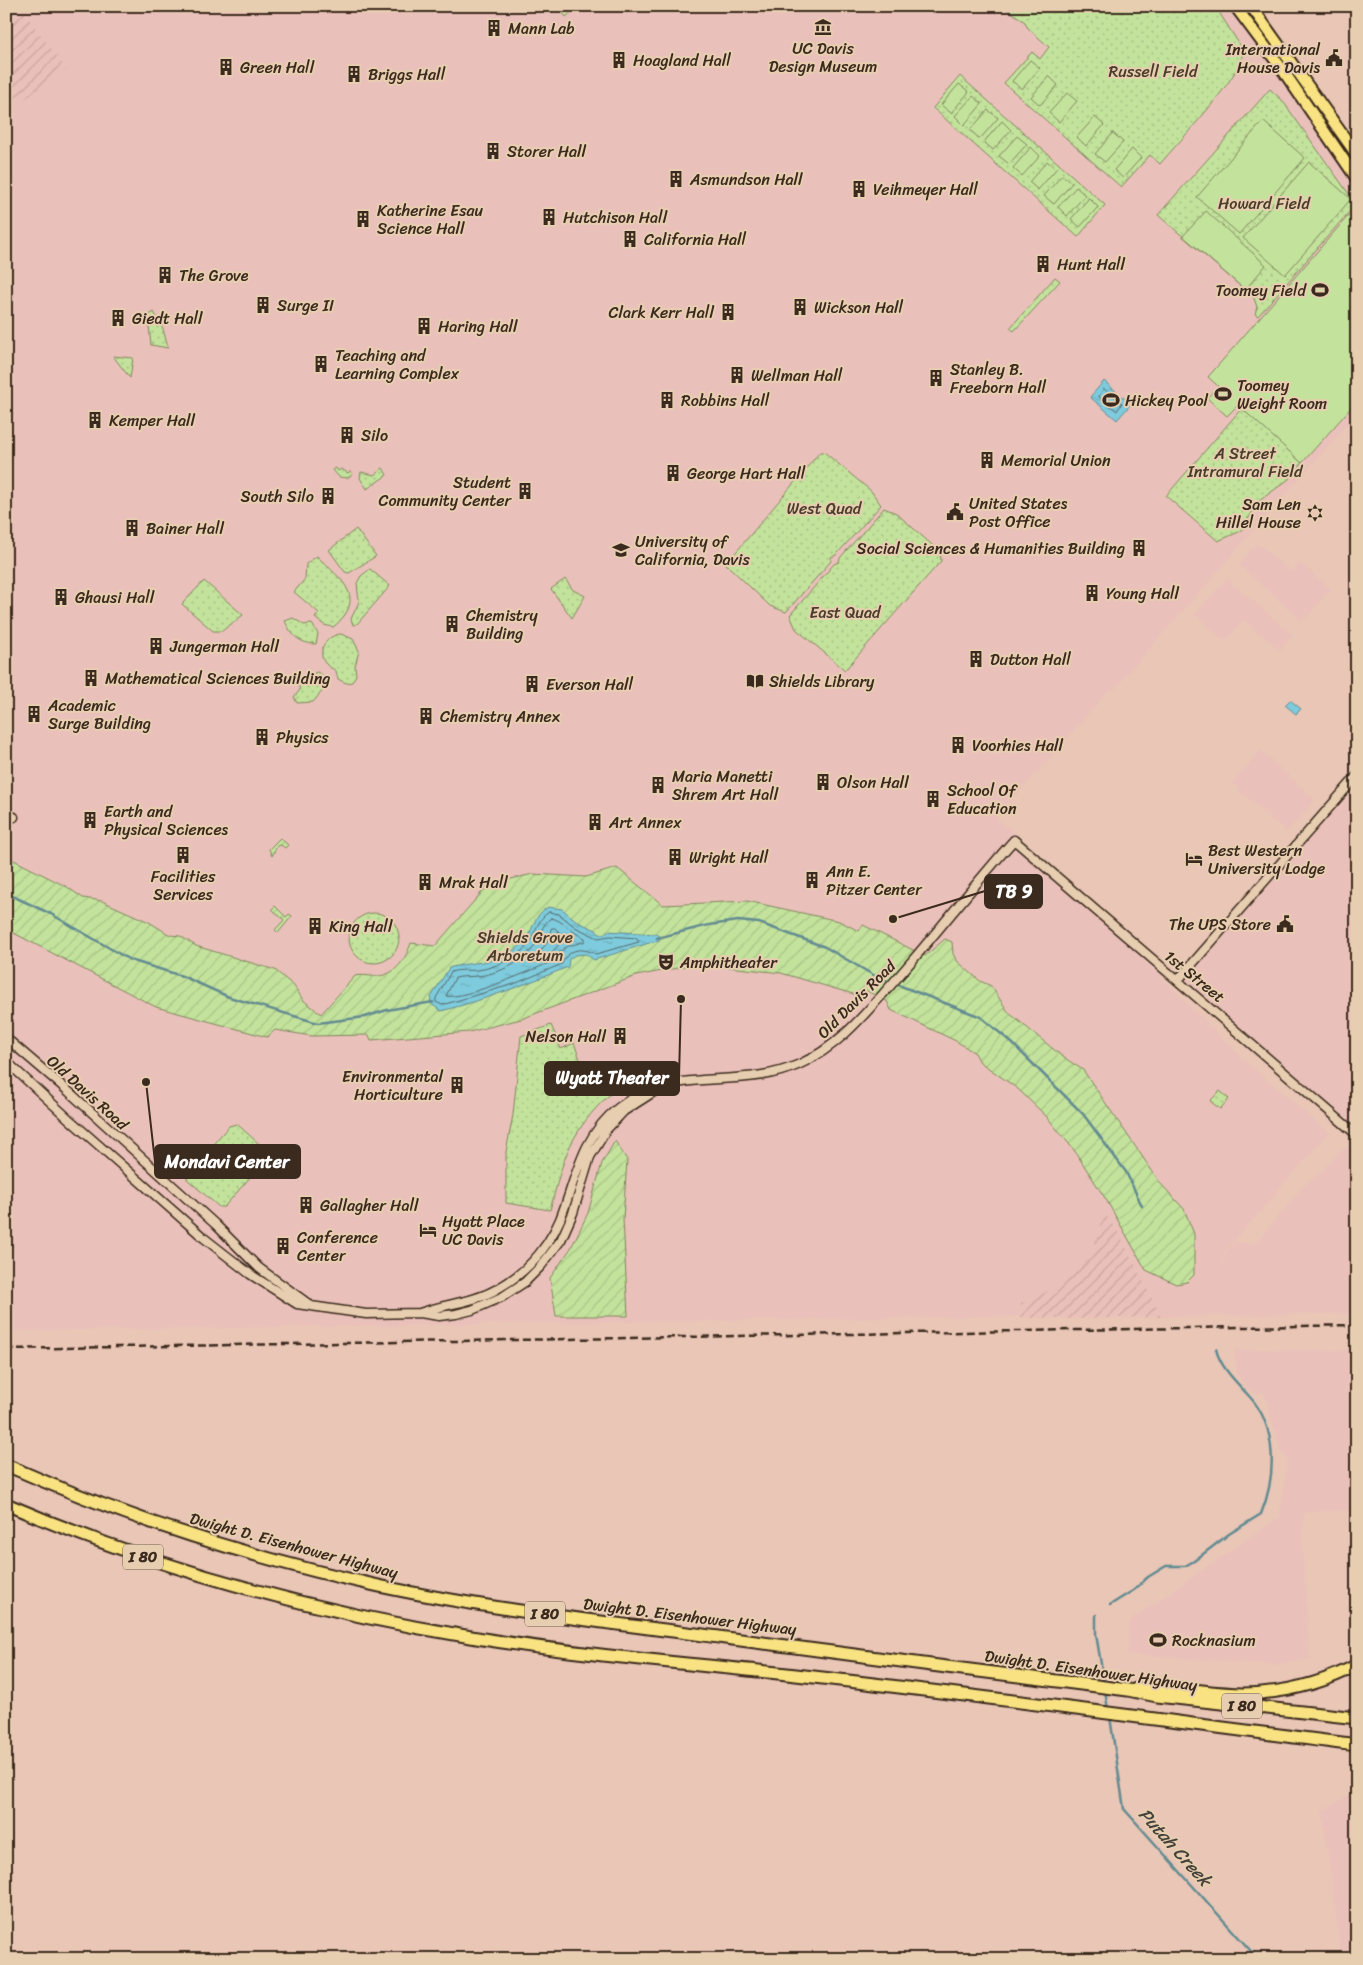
<svg xmlns="http://www.w3.org/2000/svg" width="1363" height="1965" font-family="Sriracha,sans-serif">
  <style>
    .built { fill: #eac0ba }
    .industrial { fill: url(#industrial-furrows) }
    .grass { fill: url(#grass-dots); stroke: #7f865d }
    .garden { fill: url(#garden-furrows); stroke: #7f865d }
    .pitch { fill: #c3e39c; stroke: #7f865d }
    .water { fill: url(#water-ripples); stroke: #638b91 }
    .lines { fill: none; stroke-linecap: round; stroke-linejoin: round }
    .shore { stroke: #566a6a; stroke-width: 1 }
    .stream { stroke: #638b91; stroke-width: 2.5 }
    .minor-casing { stroke: #3b2a1e; stroke-width: 11 }
    .major-casing { stroke: #3b2a1e; stroke-width: 14 }
    .highway-casing { stroke: #3b2a1e; stroke-width: 15 }
    .minor { stroke: #e8ceb0; stroke-width: 8 }
    .major { stroke: #f8e281; stroke-width: 10 }
    .highway { stroke: #f8e281; stroke-width: 11 }
    .rail { stroke: #3b2a1e; stroke-width: 2.5; stroke-dasharray: 8 4; stroke-linecap: butt }
    .labels { text-anchor: middle; stroke-width: 4; stroke-linejoin: round; paint-order: stroke }
    .shield { fill: #e8ceb0; stroke: #6f5b4a; stroke-width: 1 }
    .shield-label { font-size: 15px; font-weight: bold; fill: #3b2a1e }
    .poi-label { font-size: 16px; fill: #3b2a1e; stroke: #e8ceb0; text-anchor: start }
    .park-label { font-size: 16px; fill: #493c2b; stroke: #e8ceb0 }
    .street-label { font-size: 16px; fill: #3b2a1e; stroke: #e8ceb0 }
    .water-label { font-size: 18px; font-style: italic; fill: #45423b; stroke: #e8ceb0 }
    .leader { fill: none; stroke: #3b2a1e; stroke-width: 2 }
    .callout-dot { fill: #3b2a1e; stroke: #e8ceb0; stroke-width: 2 }
    .callout { fill: #3b2a1e; stroke: #3b2a1e; stroke-width: 2 }
    .callout-label { font-size: 18px; text-anchor: middle; font-weight: bold; fill: #fff }
  </style>
  <defs>
    <pattern id="industrial-furrows" width="10" height="10" patternUnits="userSpaceOnUse" patternTransform="scale(1.25)"><rect width="10" height="10" fill="#eac0ba"/><path d="M-1 1l2-2M0 10L10 0M9 11l2-2" fill="none" stroke="#caa59f"/></pattern>
    <pattern id="grass-dots" width="8" height="8" patternUnits="userSpaceOnUse" patternTransform="scale(1.25)"><rect width="8" height="8" fill="#c3e39c"/><path d="M2 2h.1M6 6h.1" fill="none" stroke="#a8c386" stroke-width="1.8" stroke-linecap="round"/></pattern>
    <pattern id="garden-furrows" width="10" height="10" patternUnits="userSpaceOnUse" patternTransform="scale(1.25)"><rect width="10" height="10" fill="#c3e39c"/><path d="M-1 1l2-2M0 10L10 0M9 11l2-2" fill="none" stroke="#a8c386"/></pattern>
    <pattern id="water-ripples" width="26" height="14" patternUnits="userSpaceOnUse" patternTransform="scale(1.25)"><rect width="26" height="14" fill="#7ecbdd"/><path d="M2 4q2-2 4 0t4 0M15 11q2-2 4 0t4 0" fill="none" stroke="#6eaebd"/></pattern>
  </defs>
  <rect width="100%" height="100%" fill="#e9c6b6"/>
  <filter id="ink" filterUnits="userSpaceOnUse"><feTurbulence type="fractalNoise" baseFrequency=".02" numOctaves="2"/><feDisplacementMap in="SourceGraphic" scale="10" xChannelSelector="R" yChannelSelector="G"/><feConvolveMatrix kernelMatrix="1 2 1 2 8 2 1 2 1" color-interpolation-filters="sRGB"/></filter>
  <g filter="url(#ink)">
    <path class="built" d="M6,6H1230L1357,186V413L1113,690L1111,688L996,818L1167,969L1160,977L1242,1058L1327,1131L1328,1133L1222,1255V1277L1223,1256L1235,1242L1255,1244L1304,1186L1319,1174L1343,1149H1351L1357,1154V1313L1161,1317L1122,1239L1104,1213L1093,1248L1073,1274L1044,1293L1021,1302L1019,1316L6,1331Z
      M1257,543L1291,572L1300,563L1331,589L1303,621L1239,565Z
      M1227,579L1292,635L1280,650L1244,620L1225,641L1195,614Z
      M1261,751L1315,800L1287,832L1232,783Z
      M1357,776V1133L1178,980Z
      M1234,1350H1357V1510L1304,1512L1302,1543L1310,1659L1277,1665L1127,1654L1129,1624L1132,1619L1280,1517L1288,1459L1281,1450L1264,1392L1253,1394L1238,1376Z
      M1357,1792V1959H1342L1322,1810Z"/>
    <path class="industrial" d="M20,7L67,70L6,112V18Z
      M1104,1212L1122,1239L1161,1317L1060,1319L1020,1317L1021,1303L1044,1293L1073,1274L1093,1248Z"/>
    <path class="grass" d="M557,6H576L577,7L566,17Z
      M1003,6H1215L1243,50C1244,75 1178,142 1160,164L1150,155L1121,187L1004,83L1032,52L1040,59L1049,47L1027,27L1025,22Z
      M960,76L1105,205L1078,237L933,108Z
      M1270,89L1282,100L1356,204L1258,316L1255,314L1257,307L1254,298L1158,215Z
      M1055,277L1060,281L1014,331L1010,328Z
      M154,312L163,329L168,348L151,345L148,316Z
      M113,356L133,358L130,378Z
      M1242,408L1302,463L1289,479L1259,501L1241,531L1218,541L1166,496Z
      M820,452H824L871,491L881,505L836,555L831,557V561L786,612L770,606L726,564Z
      M336,468L338,471L341,469L348,473L351,471L353,474L348,478L339,477L333,470Z
      M383,468L387,475L367,489L360,478L361,472L374,475Z
      M884,508L896,513L940,552L941,561L845,670L796,629L790,615L834,564L839,562L840,558Z
      M356,529L376,556L349,573L345,572L329,550Z
      M317,556C333,573 363,591 344,616C340,620 338,624 333,627L324,625L315,618L319,613L294,592L305,579L306,564Z
      M370,569L390,586L357,624L353,625L351,619L359,602L357,583L361,576Z
      M565,579L573,590L585,596L572,618L551,589Z
      M204,581L243,615L222,631H213L182,604Z
      M293,618L304,625L312,624L318,634L316,644C300,644 291,635 285,621Z
      M341,634L353,639L359,651L355,666L356,675L352,682L346,683L338,679C337,677 337,674 336,671C334,669 328,667 326,664C315,651 327,635 341,634Z
      M317,672C324,675 325,681 324,689L313,702L297,703L294,697L300,690L298,684L305,677Z
      M349 938a25 25 0 1 1 50 0a25 25 0 1 1-50 0Z
      M551,1025L561,1049L574,1043L581,1062L595,1066L600,1064L611,1072L624,1076C636,1072 641,1058 653,1070C618,1081 588,1111 571,1144C561,1164 556,1189 550,1210L506,1203V1152L513,1115L521,1036Z
      M1220,1091L1229,1099L1220,1109L1210,1101Z
      M237,1124L268,1152V1157L224,1207H219L187,1179V1174L229,1126Z"/>
    <path class="garden" d="M280,838L288,845L285,848L281,845L277,846L272,856L269,849Z
      M6,856L67,887L83,898L102,901L149,922L170,935L180,936L196,946L275,970L294,986L303,1000L321,1014L355,976C363,974 371,977 379,976C397,974 406,958 411,943L435,946L489,884L533,874L586,877L617,868L663,905L747,901L839,921L859,931L863,925L925,956L945,939L952,942L953,954L957,961L980,981L991,986L1009,1013L1063,1057L1083,1070L1161,1184L1184,1209L1194,1234V1275L1187,1282L1176,1284L1146,1270L1107,1201L1074,1150L1047,1117L1018,1089L980,1062L975,1053L956,1041L891,1010L887,1001L865,990L860,996L781,973L720,966H687L636,976L521,1019L469,1032L371,1040L369,1035L312,1036L275,1030L267,1037L156,1007L6,929Z
      M275,906L286,917L289,914L292,916L278,933L275,930L284,920L272,909Z
      M615,1141L627,1160L623,1219L628,1316H556L550,1278L571,1248L588,1213L602,1163Z"/>
    <path class="pitch" d="M1030,60L1040,68L1022,89L1012,81Z
      M1049,76L1058,85L1040,105L1031,97Z
      M959,84L969,92L951,113L941,105Z
      M1067,93L1077,101L1059,122L1049,113Z
      M973,96L982,104L964,125L955,116Z
      M988,110L998,118L980,139L970,130Z
      M1095,117L1104,125L1086,146L1077,137Z
      M1002,121L1011,130L993,150L984,142Z
      M1263,121L1305,158L1239,234L1197,197Z
      M1113,133L1123,142L1105,162L1095,154Z
      M1017,136L1027,144L1009,164L999,156Z
      M1031,147L1040,156L1022,176L1013,168Z
      M1132,149L1141,158L1123,178L1114,170Z
      M1047,161L1056,169L1038,190L1029,182Z
      M1309,162L1351,199L1285,275L1243,238Z
      M1062,175L1072,183L1054,204L1044,196Z
      M1076,187L1085,195L1067,216L1058,207Z
      M1089,198L1098,207L1080,227L1071,219Z
      M1355,208L1357,210V401L1302,463L1238,405L1227,416L1207,398L1218,386L1208,377Z
      M1206,211L1266,265L1245,290L1183,236Z"/>
    <path class="water" d="M1104,381L1131,404L1117,420L1090,397Z
      M1290,700L1301,709L1296,714L1285,705Z
      M548,907L562,909L578,922L596,930L599,934H605L607,931L656,934L660,937L659,940L594,960L586,954L575,955L569,959L568,967C526,984 485,1000 441,1011L430,1003L431,997L449,968C474,960 499,966 522,944C534,932 532,916 548,907Z"/>
    <g class="lines">
      <path class="shore" d="M1104,389L1122,403L1117,411L1099,397Z
        M549,912L559,914L575,927L598,938L610,936L637,938L639,942L596,954C581,947 569,948 562,964L514,984L442,1005L436,1002V998L451,972C460,969 469,971 478,970C494,968 516,958 526,947C536,936 536,919 549,912Z
        M551,918C562,919 573,934 585,938V941C577,945 568,944 561,951C558,955 559,958 555,960C536,969 463,1000 446,996L455,978C463,976 471,977 478,976C497,974 522,963 533,948C539,940 542,923 551,918Z
        M552,928H555L565,938L551,953L539,957L538,954L546,944Z"/>
      <path class="stream" d="M6,893L51,914L130,960L182,976L229,997L318,1023L365,1017L387,1010L433,1002
        M657,938L709,925L738,921L759,923L825,947L875,976L981,1017L1012,1043L1083,1114L1126,1172L1142,1206
        M1110,1605L1134,1590L1148,1577L1166,1566H1185L1194,1561L1229,1534L1261,1514C1276,1477 1278,1427 1249,1396C1237,1383 1220,1367 1216,1349
        M1096,1615V1634L1104,1682
        M1105,1690L1108,1710
        M1110,1717L1124,1809L1258,1959"/>
      <g class="minor-casing">
        <path id="minor" d="M6,814L14,817
          M1178,980L1357,776
          M6,1038L67,1090L215,1224L259,1268L310,1305
          M6,1061L69,1119L204,1238L250,1274L297,1304L366,1314L420,1313L439,1316L456,1314L472,1310L502,1297L525,1282L541,1266L561,1240L573,1213L590,1157L607,1129L624,1111L663,1086
          M420,1313C446,1303 473,1303 497,1289C530,1271 554,1241 565,1206C578,1169 585,1134 618,1108C675,1063 738,1092 800,1064C838,1047 864,1015 891,985C933,938 972,887 1014,840L1357,1135"/>
      </g>
      <g class="major-casing">
        <path id="major" d="M1235,6L1282,69L1357,179
          M1251,6L1357,155"/>
      </g>
      <g class="highway-casing">
        <path id="highway" d="M6,1465C126,1518 251,1558 379,1586C496,1611 615,1623 733,1639C865,1656 996,1674 1128,1690L1157,1696L1357,1718
          M6,1504C157,1569 316,1612 477,1638C580,1655 684,1663 787,1674C977,1695 1167,1721 1357,1745
          M1136,1689C1172,1684 1207,1694 1243,1694C1283,1693 1322,1684 1357,1665"/>
      </g>
      <use href="#minor" class="minor"/>
      <use href="#major" class="major"/>
      <use href="#highway" class="highway"/>
      <path class="rail" d="M6,1349L1357,1325"/>
    </g>
  </g>
  <defs>
    <g id="museum-bare" transform="scale(1.35)"><path d="M0-6L6-3V-2H-6V-3ZM-5-1h2V3h-2ZM-1-1h2V3h-2ZM3-1h2V3H3ZM-6 4H6V6H-6Z" fill="#3b2a1e" stroke="#e8ceb0" stroke-width="2.5" paint-order="stroke"/></g>
    <g id="building-bare" transform="scale(1.35)"><path d="M-4-6H4V6H1V3H-1V6H-4ZM-2.5-4.3h1.7v1.8h-1.7ZM.8-4.3h1.7v1.8H.8ZM-2.5-1h1.7V.8h-1.7ZM.8-1h1.7V.8H.8Z" fill="#3b2a1e" stroke="#e8ceb0" stroke-width="2.5" paint-order="stroke"/></g>
    <g id="civic-bare" transform="scale(1.35)"><path d="M-.6-6.5H3V-4.5H.6V-3L4-1V1h2V6H-6V1h2V-1L-.6-3ZM-1.2 2.5V6h2.4V2.5Z" fill="#3b2a1e" stroke="#e8ceb0" stroke-width="2.5" paint-order="stroke"/></g>
    <g id="stadium-bare" transform="scale(1.35)"><path d="M0-5a6.5 5 0 1 0 0 10a6.5 5 0 1 0 0-10ZM-3.5-1.8h7v3.6h-7Z" fill="#3b2a1e" stroke="#e8ceb0" stroke-width="2.5" paint-order="stroke"/></g>
    <g id="synagogue-bare" transform="scale(1.35)"><path d="M0-6.5L5.6 3.2H-5.6ZM0 6.5L5.6-3.2H-5.6Z" fill="#3b2a1e" stroke="#e8ceb0" stroke-width="2.5" paint-order="stroke"/></g>
    <g id="university-bare" transform="scale(1.35)"><path d="M0-5L7-2L0 1L-7-2ZM-4 1L0 2.5L4 1V4Q0 6-4 4Z" fill="#3b2a1e" stroke="#e8ceb0" stroke-width="2.5" paint-order="stroke"/></g>
    <g id="library-bare" transform="scale(1.35)"><path d="M-6-4Q-3-5.5-.7-3.5V5Q-3 3-6 4ZM6-4Q3-5.5 .7-3.5V5Q3 3 6 4Z" fill="#3b2a1e" stroke="#e8ceb0" stroke-width="2.5" paint-order="stroke"/></g>
    <g id="hotel-bare" transform="scale(1.35)"><path d="M-6-4.5h1.5V1H6V5H4.5V3h-9V5H-6ZM-4 0a1.8 1.8 0 1 1 3.6 0ZM.5 0V-2.5h3Q6-2.5 6 0Z" fill="#3b2a1e" stroke="#e8ceb0" stroke-width="2.5" paint-order="stroke"/></g>
    <g id="theatre-bare" transform="scale(1.35)"><path d="M-5-5.5Q0-4 5-5.5V0Q5 5 0 6Q-5 5-5 0ZM-3.3-2.5H-1v1.5H-3.3ZM1-2.5H3.3v1.5H1ZM-2.8 1Q0 5.5 2.8 1Z" fill="#3b2a1e" stroke="#e8ceb0" stroke-width="2.5" paint-order="stroke"/></g>
  </defs>
  <g fill-rule="evenodd">
    <use href="#museum-bare" x="823" y="27"/>
    <use href="#building-bare" x="494" y="28"/>
    <use href="#civic-bare" x="1334" y="58"/>
    <use href="#building-bare" x="619" y="60"/>
    <use href="#building-bare" x="226" y="67"/>
    <use href="#building-bare" x="354" y="74"/>
    <use href="#building-bare" x="493" y="151"/>
    <use href="#building-bare" x="676" y="179"/>
    <use href="#building-bare" x="859" y="189"/>
    <use href="#building-bare" x="549" y="217"/>
    <use href="#building-bare" x="363" y="219"/>
    <use href="#building-bare" x="630" y="239"/>
    <use href="#building-bare" x="1043" y="264"/>
    <use href="#building-bare" x="165" y="275"/>
    <use href="#stadium-bare" x="1320" y="290"/>
    <use href="#building-bare" x="263" y="305"/>
    <use href="#building-bare" x="800" y="307"/>
    <use href="#building-bare" x="728" y="312"/>
    <use href="#building-bare" x="118" y="318"/>
    <use href="#building-bare" x="424" y="326"/>
    <use href="#building-bare" x="321" y="364"/>
    <use href="#building-bare" x="737" y="375"/>
    <use href="#building-bare" x="936" y="378"/>
    <use href="#stadium-bare" x="1223" y="394"/>
    <use href="#building-bare" x="667" y="400"/>
    <use href="#stadium-bare" x="1111" y="400"/>
    <use href="#building-bare" x="95" y="420"/>
    <use href="#building-bare" x="347" y="435"/>
    <use href="#building-bare" x="987" y="460"/>
    <use href="#building-bare" x="673" y="473"/>
    <use href="#building-bare" x="525" y="491"/>
    <use href="#building-bare" x="328" y="496"/>
    <use href="#civic-bare" x="955" y="512"/>
    <use href="#synagogue-bare" x="1315" y="513"/>
    <use href="#building-bare" x="132" y="528"/>
    <use href="#building-bare" x="1139" y="548"/>
    <use href="#university-bare" x="621" y="550"/>
    <use href="#building-bare" x="1092" y="593"/>
    <use href="#building-bare" x="61" y="597"/>
    <use href="#building-bare" x="452" y="624"/>
    <use href="#building-bare" x="156" y="646"/>
    <use href="#building-bare" x="976" y="659"/>
    <use href="#building-bare" x="91" y="678"/>
    <use href="#library-bare" x="755" y="681"/>
    <use href="#building-bare" x="532" y="684"/>
    <use href="#building-bare" x="34" y="714"/>
    <use href="#building-bare" x="426" y="716"/>
    <use href="#building-bare" x="262" y="737"/>
    <use href="#building-bare" x="958" y="745"/>
    <use href="#building-bare" x="823" y="782"/>
    <use href="#building-bare" x="658" y="785"/>
    <use href="#building-bare" x="933" y="799"/>
    <use href="#building-bare" x="90" y="820"/>
    <use href="#building-bare" x="595" y="822"/>
    <use href="#building-bare" x="183" y="855"/>
    <use href="#building-bare" x="675" y="857"/>
    <use href="#hotel-bare" x="1194" y="859"/>
    <use href="#building-bare" x="812" y="880"/>
    <use href="#building-bare" x="425" y="882"/>
    <use href="#civic-bare" x="1285" y="924"/>
    <use href="#building-bare" x="315" y="926"/>
    <use href="#theatre-bare" x="666" y="962"/>
    <use href="#building-bare" x="620" y="1036"/>
    <use href="#building-bare" x="457" y="1085"/>
    <use href="#building-bare" x="306" y="1205"/>
    <use href="#hotel-bare" x="428" y="1230"/>
    <use href="#building-bare" x="283" y="1246"/>
    <use href="#stadium-bare" x="1158" y="1640"/>
  </g>
  <g class="labels">
    <g class="shield">
      <rect x="123" y="1544.5" width="40" height="25" rx="4"/>
      <rect x="525" y="1601.5" width="40" height="25" rx="4"/>
      <rect x="1222" y="1693.5" width="40" height="25" rx="4"/>
    </g>
    <g class="shield-label">
      <text x="143" y="1562">I 80</text>
      <text x="545" y="1619">I 80</text>
      <text x="1242" y="1711">I 80</text>
    </g>
    <g class="poi-label">
      <text x="508" y="34">Mann Lab</text>
      <text x="823" y="54" text-anchor="middle">UC Davis<tspan x="823" dy="18">Design Museum</tspan></text>
      <text x="1320" y="55" text-anchor="end">International<tspan x="1320" dy="18">House Davis</tspan></text>
      <text x="633" y="66">Hoagland Hall</text>
      <text x="240" y="73">Green Hall</text>
      <text x="368" y="80">Briggs Hall</text>
      <text x="507" y="157">Storer Hall</text>
      <text x="690" y="185">Asmundson Hall</text>
      <text x="873" y="195">Veihmeyer Hall</text>
      <text x="377" y="216">Katherine Esau<tspan x="377" dy="18">Science Hall</tspan></text>
      <text x="563" y="223">Hutchison Hall</text>
      <text x="644" y="245">California Hall</text>
      <text x="1057" y="270">Hunt Hall</text>
      <text x="179" y="281">The Grove</text>
      <text x="1306" y="296" text-anchor="end">Toomey Field</text>
      <text x="277" y="311">Surge II</text>
      <text x="814" y="313">Wickson Hall</text>
      <text x="714" y="318" text-anchor="end">Clark Kerr Hall</text>
      <text x="132" y="324">Giedt Hall</text>
      <text x="438" y="332">Haring Hall</text>
      <text x="335" y="361">Teaching and<tspan x="335" dy="18">Learning Complex</tspan></text>
      <text x="950" y="375">Stanley B.<tspan x="950" dy="18">Freeborn Hall</tspan></text>
      <text x="751" y="381">Wellman Hall</text>
      <text x="1237" y="391">Toomey<tspan x="1237" dy="18">Weight Room</tspan></text>
      <text x="681" y="406">Robbins Hall</text>
      <text x="1125" y="406">Hickey Pool</text>
      <text x="109" y="426">Kemper Hall</text>
      <text x="361" y="441">Silo</text>
      <text x="1001" y="466">Memorial Union</text>
      <text x="687" y="479">George Hart Hall</text>
      <text x="511" y="488" text-anchor="end">Student<tspan x="511" dy="18">Community Center</tspan></text>
      <text x="314" y="502" text-anchor="end">South Silo</text>
      <text x="969" y="509">United States<tspan x="969" dy="18">Post Office</tspan></text>
      <text x="1301" y="510" text-anchor="end">Sam Len<tspan x="1301" dy="18">Hillel House</tspan></text>
      <text x="146" y="534">Bainer Hall</text>
      <text x="635" y="547">University of<tspan x="635" dy="18">California, Davis</tspan></text>
      <text x="1125" y="554" text-anchor="end">Social Sciences &amp; Humanities Building</text>
      <text x="1106" y="599">Young Hall</text>
      <text x="75" y="603">Ghausi Hall</text>
      <text x="466" y="621">Chemistry<tspan x="466" dy="18">Building</tspan></text>
      <text x="170" y="652">Jungerman Hall</text>
      <text x="990" y="665">Dutton Hall</text>
      <text x="105" y="684">Mathematical Sciences Building</text>
      <text x="769" y="687">Shields Library</text>
      <text x="546" y="690">Everson Hall</text>
      <text x="48" y="711">Academic<tspan x="48" dy="18">Surge Building</tspan></text>
      <text x="440" y="722">Chemistry Annex</text>
      <text x="276" y="743">Physics</text>
      <text x="972" y="751">Voorhies Hall</text>
      <text x="672" y="782">Maria Manetti<tspan x="672" dy="18">Shrem Art Hall</tspan></text>
      <text x="837" y="788">Olson Hall</text>
      <text x="947" y="796">School Of<tspan x="947" dy="18">Education</tspan></text>
      <text x="104" y="817">Earth and<tspan x="104" dy="18">Physical Sciences</tspan></text>
      <text x="609" y="828">Art Annex</text>
      <text x="1208" y="856">Best Western<tspan x="1208" dy="18">University Lodge</tspan></text>
      <text x="689" y="863">Wright Hall</text>
      <text x="826" y="877">Ann E.<tspan x="826" dy="18">Pitzer Center</tspan></text>
      <text x="183" y="882" text-anchor="middle">Facilities<tspan x="183" dy="18">Services</tspan></text>
      <text x="439" y="888">Mrak Hall</text>
      <text x="1271" y="930" text-anchor="end">The UPS Store</text>
      <text x="329" y="932">King Hall</text>
      <text x="680" y="968">Amphitheater</text>
      <text x="606" y="1042" text-anchor="end">Nelson Hall</text>
      <text x="443" y="1082" text-anchor="end">Environmental<tspan x="443" dy="18">Horticulture</tspan></text>
      <text x="320" y="1211">Gallagher Hall</text>
      <text x="442" y="1227">Hyatt Place<tspan x="442" dy="18">UC Davis</tspan></text>
      <text x="297" y="1243">Conference<tspan x="297" dy="18">Center</tspan></text>
      <text x="1172" y="1646">Rocknasium</text>
    </g>
    <g class="park-label">
      <text x="1153" y="77">Russell Field</text>
      <text x="1264" y="209">Howard Field</text>
      <text x="1245" y="459">A Street<tspan x="1245" dy="18">Intramural Field</tspan></text>
      <text x="824" y="514">West Quad</text>
      <text x="845" y="618">East Quad</text>
      <text x="525" y="943">Shields Grove<tspan x="525" dy="18">Arboretum</tspan></text>
    </g>
    <g class="street-label">
      <text transform="translate(1195 976) rotate(39)" y="6">1st Street</text>
      <text transform="translate(856 999) rotate(-45)" y="6">Old Davis Road</text>
      <text transform="translate(88 1092) rotate(42)" y="6">Old Davis Road</text>
      <text transform="translate(294 1545) rotate(15)" y="6">Dwight D. Eisenhower Highway</text>
      <text transform="translate(690 1616) rotate(7)" y="6">Dwight D. Eisenhower Highway</text>
      <text transform="translate(1091 1670) rotate(8)" y="6">Dwight D. Eisenhower Highway</text>
    </g>
    <g class="water-label">
      <text transform="translate(1175 1847) rotate(48)" y="6">Putah Creek</text>
    </g>
  </g>
  <path class="leader" d="M893 919L985 891M681 999L679 1078M146 1082L155 1162"/>
  <g class="callout-dot">
    <circle cx="893" cy="919" r="5"/>
    <circle cx="681" cy="999" r="5"/>
    <circle cx="146" cy="1082" r="5"/>
  </g>
  <g class="callout">
    <rect x="985" y="875" width="57" height="33" rx="5"/>
    <rect x="545" y="1062" width="134" height="33" rx="5"/>
    <rect x="155" y="1145" width="145" height="33" rx="5"/>
  </g>
  <g class="callout-label">
    <text x="1014" y="898">TB 9</text>
    <text x="612" y="1084">Wyatt Theater</text>
    <text x="227" y="1168">Mondavi Center</text>
  </g>
  <rect width="1363" height="1965" fill="none" stroke="#e8ceb0" stroke-width="25"/>
  <rect x="12" y="12" width="1338" height="1940" fill="none" stroke="#3b2a1e" stroke-width="2" filter="url(#ink)"/>
</svg>
